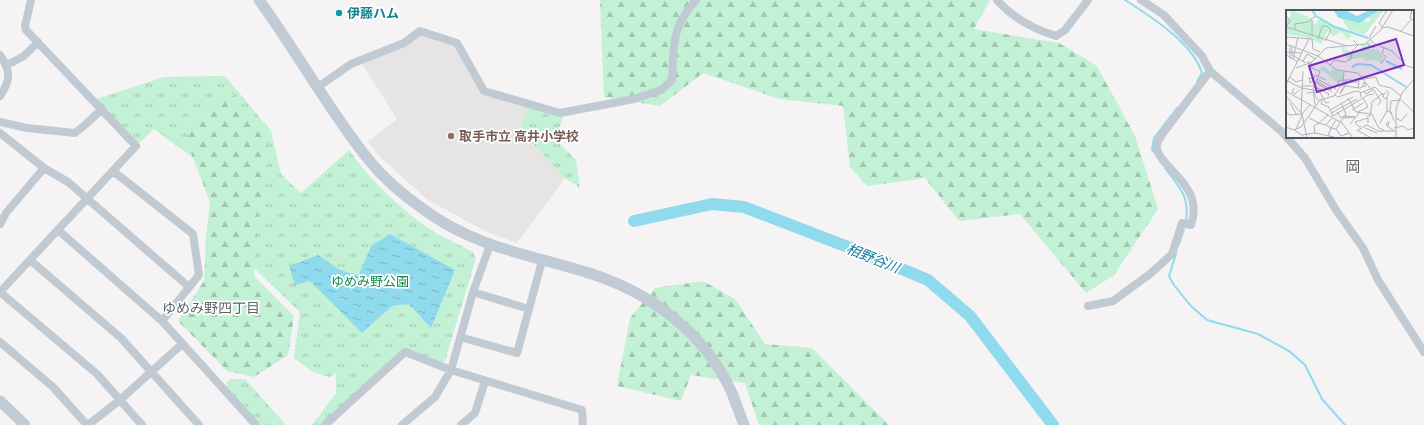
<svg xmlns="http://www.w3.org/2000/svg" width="1424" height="425" font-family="'Public Sans','Noto Sans JP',sans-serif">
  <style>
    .education { fill: #e6e4e5 }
    .grass { fill: url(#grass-tufts) }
    .forest { fill: url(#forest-firs) }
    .water { fill: url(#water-ripples) }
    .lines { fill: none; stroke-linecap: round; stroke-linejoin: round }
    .stream { stroke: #90daee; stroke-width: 2 }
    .river { stroke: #90daee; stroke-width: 12 }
    .street { stroke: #c1cad2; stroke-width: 8 }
    .secondary { stroke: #c1cbd6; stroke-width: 11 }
    .culture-dot { fill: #0f9aa8; stroke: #fff; stroke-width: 1.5 }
    .education-dot { fill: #8d6e63; stroke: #fff; stroke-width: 1.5 }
    .labels { text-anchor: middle; stroke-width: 3.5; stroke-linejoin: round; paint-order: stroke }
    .culture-label { font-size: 13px; font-weight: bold; fill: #0d838f; stroke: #fff; text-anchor: start }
    .education-label { font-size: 13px; font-weight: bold; fill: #785e54; stroke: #fff; text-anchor: start }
    .park-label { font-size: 13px; fill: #17864f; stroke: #fff }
    .water-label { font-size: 14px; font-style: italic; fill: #0c7c9b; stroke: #fff }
    .neighbourhood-label { font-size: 14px; fill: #5f6368; stroke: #fff }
    .quarter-label { font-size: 15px; fill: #5f6368; stroke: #fff }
    .inset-river { fill: none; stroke: #90daee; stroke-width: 2 }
    .inset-road { fill: none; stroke: #b1b4b9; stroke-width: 1 }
    .view { fill: #7b2cbf; fill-opacity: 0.15; stroke: #7b2cbf; stroke-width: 2 }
    .inset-edge { fill: none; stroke: #4a5661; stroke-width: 2 }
  </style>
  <defs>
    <pattern id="grass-tufts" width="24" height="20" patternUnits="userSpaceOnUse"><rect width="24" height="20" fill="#c3f1d5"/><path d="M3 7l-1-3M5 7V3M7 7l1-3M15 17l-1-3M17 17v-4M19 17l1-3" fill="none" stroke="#a0c6b0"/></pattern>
    <pattern id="forest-firs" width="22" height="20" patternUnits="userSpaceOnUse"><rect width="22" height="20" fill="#c3f1d5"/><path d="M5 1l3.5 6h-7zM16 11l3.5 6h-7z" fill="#a0c6b0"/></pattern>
    <pattern id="water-ripples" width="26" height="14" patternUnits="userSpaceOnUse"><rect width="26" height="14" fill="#90daee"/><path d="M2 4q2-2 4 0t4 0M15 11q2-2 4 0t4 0" fill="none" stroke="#78b4c4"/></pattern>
  </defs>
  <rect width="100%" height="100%" fill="#f5f3f3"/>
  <path class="education" d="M420,33L455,45L484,91L528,104L522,130L565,178L517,243L487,232L428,200L379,156L368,142L397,119L360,61Z"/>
  <path class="grass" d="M225,76L271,131L281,174L301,193L349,150C370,180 397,206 427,227C441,237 458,244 473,252L476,258L445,361L442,362L404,350L320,425H312L336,393V373L329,377L313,372L294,358L300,312L251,265L203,165L154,129L136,146L93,100L164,77Z
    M528,104L565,112L555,139L576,160L580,188L565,178L521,130Z
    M230,379H245L286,425H260L227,387V382Z"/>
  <path class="forest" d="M600,0H990L974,29L1059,43L1097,66L1135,136L1158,209L1114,275L1086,293L1020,214L959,221L925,178L867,186L850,167L843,106L780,99L703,73L660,106L604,97Z
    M227,87L268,138L267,163L259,206L254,276L294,316L288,355L254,377L227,371L178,321L204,281L206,236L210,202L187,142L193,121Z
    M703,281L735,299L765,344L812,348L889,425H759L745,383L691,375L681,401L617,386L630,318L655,288Z"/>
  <path class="water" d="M390,234L455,270L431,328L409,304L392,306L362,333L310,281L295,285L289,266L318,255L338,269L358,276L372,245Z"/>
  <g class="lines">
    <path class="stream" d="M1125,0C1150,16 1193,43 1202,73L1197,82
      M1155,153L1152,150L1154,138L1177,108
      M1165,168C1179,187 1190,196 1186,221
      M1179,244L1184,229
      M1176,254L1169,276L1174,285L1190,305L1207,320L1258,334L1289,351L1305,365L1322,399L1345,425"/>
    <path class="river" d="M634,221L712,204L744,207L866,254L928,280L970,316L1053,425"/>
    <path class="street" d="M997,0C1013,18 1033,29 1056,36L1065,30L1088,0
      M1141,0L1164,15L1202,56L1210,71L1282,132L1305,158L1336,210L1363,248L1378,280L1424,352
      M0,55C11,71 11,80 0,96
      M7,65L24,56L38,42
      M318,87L351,64L404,43L420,31L457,43L484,91L560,113L634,99L661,90L672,80C674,44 671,28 696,0
      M0,122L27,128L75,133L85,125L102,109
      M0,133L44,168
      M113,171L193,234L199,275L162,321
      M0,224L6,213L44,168L68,182L189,287
      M58,230L162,321L256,425
      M30,260L121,338L199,425
      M0,292L136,146L26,30L25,26L31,0
      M0,292L97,374L142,425
      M473,292L529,309
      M1088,306L1113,301L1150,274L1172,254L1182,223L1191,225C1206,182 1153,166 1157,144C1158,140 1162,136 1163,133L1210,71
      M460,337L517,353L542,261
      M0,342L53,387L87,425
      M88,425L120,400L182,344
      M325,425L405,352L451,370L582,410L583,425
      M402,425L435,397L451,370L473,292L490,245
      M461,425L475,413L485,381"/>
    <path class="secondary" d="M259,0C297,52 328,109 368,159C383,178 403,195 423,209C477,249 534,255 595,275C654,295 706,335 732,393C736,404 740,414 744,425
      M0,401L25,425"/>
  </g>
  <circle class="culture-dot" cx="339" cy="13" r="4"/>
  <circle class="education-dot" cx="451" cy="136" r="4"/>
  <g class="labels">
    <g class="culture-label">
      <text x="347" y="18">伊藤ハム</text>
    </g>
    <g class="education-label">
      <text x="459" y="141">取手市立 高井小学校</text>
    </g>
    <g class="park-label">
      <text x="370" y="286">ゆめみ野公園</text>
    </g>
    <g class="water-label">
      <text transform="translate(873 258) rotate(22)" y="5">相野谷川</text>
    </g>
    <g class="neighbourhood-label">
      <text x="211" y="313">ゆめみ野四丁目</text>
    </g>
    <g class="quarter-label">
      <text x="1353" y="172">岡</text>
    </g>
  </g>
  <g transform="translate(1286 10)">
    <rect width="128" height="128" fill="#f5f3f3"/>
    <path d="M38,56L45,62L47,58L57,62V69L49,78L44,75L50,77L51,73L47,69L39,62L31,60Z" fill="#c3f1d5"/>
    <path d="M5,0L25,8L28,15L34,9L66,25L61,30L56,22L47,26L42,20L35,34L19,27L0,24V10L4,8ZM85,32L88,34H84L83,39H91L98,47L95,53L89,50L79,51L76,47L62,50L55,40L57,37L65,42L74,40L76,35Z" fill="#c3f1d5"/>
    <path d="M94,0H98L78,25L70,22L74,19L69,22L63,20L56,9L72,13L76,9L81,8L78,10L82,13L85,9L82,8Z" fill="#c3f1d5"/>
    <path d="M47,0H59L71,6L84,0H94L73,13L53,8Z" fill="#90daee"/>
    <path class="inset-river" d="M26,0L30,6L49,17L82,28M100,51L116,59M66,57L72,54L85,55L120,77"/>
    <path class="inset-road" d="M126,0L124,8L128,11M0,5L4,11L0,17M26,10V26M90,16L83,28L89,34L106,41L121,56L128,58M0,17L61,36M96,17L93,13L101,0M96,18L102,17L128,26M9,19V14L22,12L29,6M114,22L125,10M0,27L26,29L27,39L34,42M32,29L36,16H41L45,20L39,31M81,33L87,38L90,34M0,34L32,46L40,38L79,34L94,21L107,0M4,35V47L12,52M6,36V45L20,53M0,42L16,43M0,45L7,49L12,27M17,51L21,44L30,49M22,51L25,63M95,54L100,47L96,43L98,38M44,55L49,50L59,52L65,49L66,41L72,35L67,30M10,58L26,52M4,67L10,72L16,70M23,67L24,73L26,72L27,68L23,69M31,69L50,79M0,70L15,78L33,81L40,93L43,92M40,70L29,65L27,71L46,82M60,70L54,84L62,72H72M30,71L46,80M0,74L23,29M15,76H28L43,84L42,86M58,76L74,78L76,77L80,76L78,72L76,77M8,78L6,82L9,84L13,80M49,78L54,70H66L67,72M72,78L73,70L90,67L93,75L105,78L115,86M87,79L95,91L92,95M0,81L56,113L67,128M78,81L80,84L88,79M21,83L29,82V86L33,91M74,83L89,77L97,85L102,80M98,84L97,87L100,89L103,82M49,85L52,87L70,81L74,82L75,87M0,86L16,104L21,128M62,88L70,102L86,104L89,111M114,89L128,102M36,90L35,94L43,97M4,93L11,105M29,95L27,79L34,62L25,57V53L32,46L51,60L72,63L84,78M86,95L85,93L97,83M42,96L47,106L82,85L88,84M44,100L67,87M66,100L77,93M101,101V88M0,102L4,105L16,104L24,95M51,102L55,108L60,105M72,102L82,97L77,88M15,103L17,61M45,103L71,89M81,106H84L86,94M23,108L33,113L42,105M46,108L40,115L45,118L50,110M58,108L69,107L59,106M110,108L115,111L121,104M88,109L93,118L98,120M108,111L104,100L105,91L114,90M94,113L101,101L106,103M64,114L74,102M75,116L73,117L69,112L82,108V113M102,116L103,111L100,115L108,121M0,117L8,120L15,117L34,90L48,86L57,72L58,62M79,118L91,123M108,118L117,116L122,120L128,118M10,119L16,105M50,119L60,104L55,93M8,120L16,125L29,123L48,127M71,120L85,128M72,120L81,115L92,121H110M29,123L28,116L33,113L40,115M42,126L45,118L50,119L55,126L63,123M110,128V99L116,83L128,69"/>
    <path class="view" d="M110,29L118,55L31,82L23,56Z"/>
    <rect width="128" height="128" class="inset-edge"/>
  </g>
</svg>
